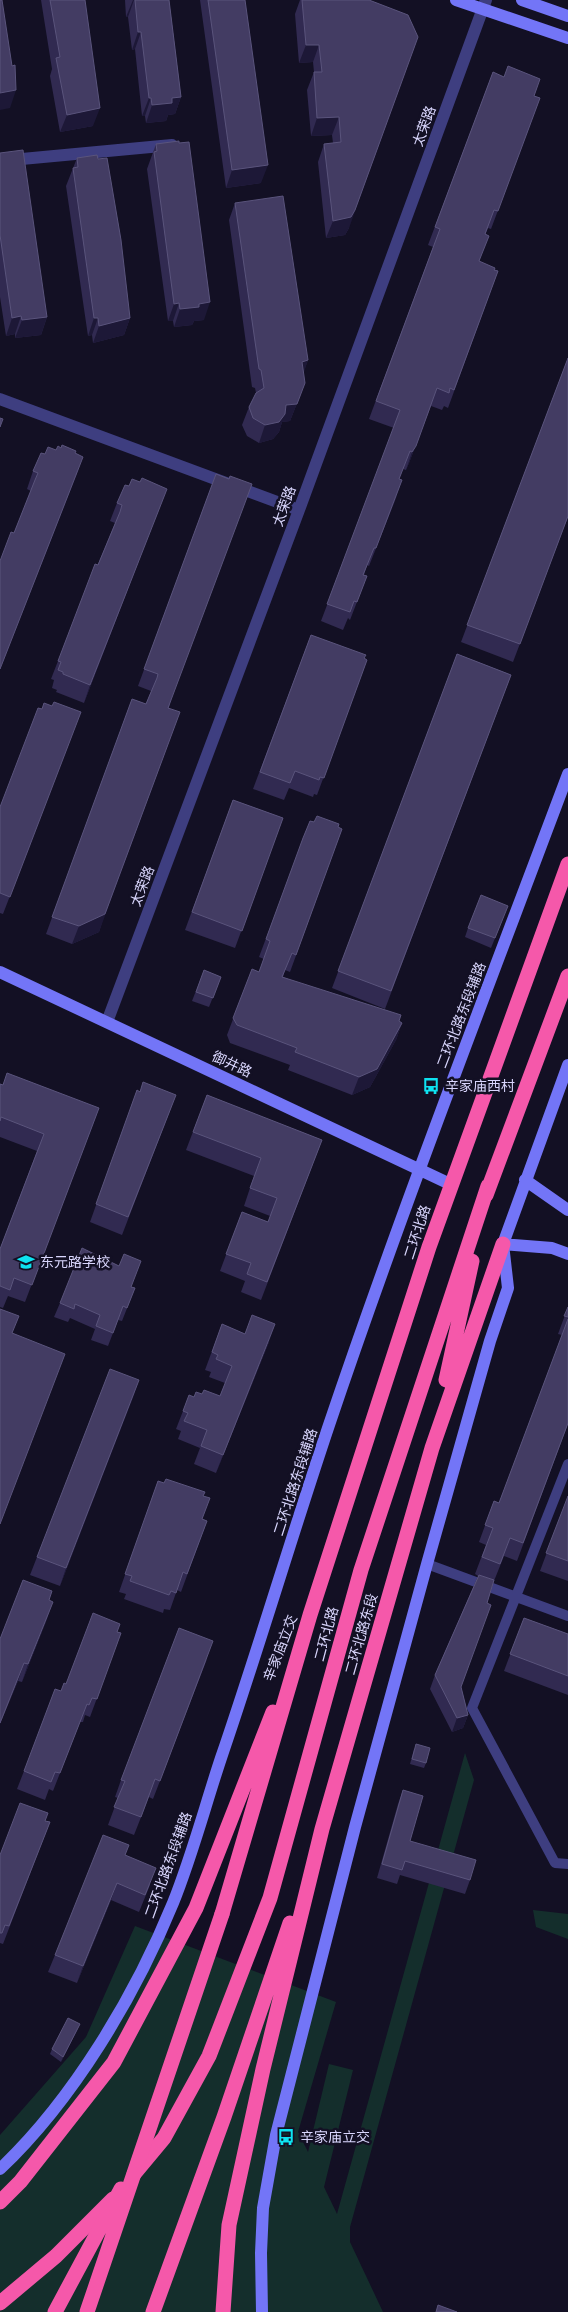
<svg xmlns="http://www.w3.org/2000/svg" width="568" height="2312" font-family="'Roboto Condensed','Noto Sans SC',sans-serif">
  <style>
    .green { fill: #142e2c }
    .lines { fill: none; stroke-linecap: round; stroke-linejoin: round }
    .lane { stroke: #3e3e80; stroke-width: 10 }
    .street { stroke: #3e3e80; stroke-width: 12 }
    .secondary { stroke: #7375f7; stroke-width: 12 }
    .highway { stroke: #f558aa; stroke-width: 15 }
    .highway-bridge { stroke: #f558aa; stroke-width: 15 }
    .wall { fill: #312a51 }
    .shaded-wall { fill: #1d1837 }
    .building { fill: #433c63; stroke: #5a547c }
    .labels { text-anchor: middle; stroke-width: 5; stroke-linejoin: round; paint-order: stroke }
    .street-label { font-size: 14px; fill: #d9d6fd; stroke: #131024 }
    .poi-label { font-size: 14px; fill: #d9d6fd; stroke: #131024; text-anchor: start }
  </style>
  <rect width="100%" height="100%" fill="#131024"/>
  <path class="green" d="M465,1753L474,1780L350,2227V2242L383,2312H0V2135L86,2037L135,1926L336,2002L298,2132L308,2152L329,2064L353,2070L324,2187L337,2214Z
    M533,1910L568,1914V1939L536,1927Z"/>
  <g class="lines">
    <path class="lane" d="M568,1464L472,1708L555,1863L568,1864
      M427,1564L568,1616"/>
    <path class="street" d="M0,161L172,145
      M0,399L299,510
      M107,1022L299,510L486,0"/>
    <path class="secondary" d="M456,0L568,38
      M522,0L568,16
      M0,972L450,1184
      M525,1180L568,1210
      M503,1244L552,1248L568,1254
      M0,2169C73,2100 135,1996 173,1903C192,1856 205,1806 221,1758C259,1647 292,1535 329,1425C403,1206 487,990 568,774
      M262,2312L261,2253L263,2208L276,2135L355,1827L427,1564L490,1341L508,1288L503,1244L568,1065"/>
    <path class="highway" d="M486,1195L568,976
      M446,1380L472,1261
      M222,1914L310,1615L429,1247L568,864
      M134,2174L164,2138L209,2056L270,1898L361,1570L488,1186
      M0,2202L20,2182L114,2062L196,1908L273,1712
      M0,2303L56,2256L113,2199
      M153,2312L224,2117L290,1923
      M223,2312L229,2225L263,2069L322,1829L432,1448L503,1244"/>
    <path class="highway-bridge" d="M55,2312L121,2189
      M87,2312L222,1914"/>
  </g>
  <path class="wall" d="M41,0H85L93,126L60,132L50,76L52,69Z
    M125,0H169L181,97L175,114L168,115L166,121L146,123L145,116H142L135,49L132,50L128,17H126Z
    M200,0H245L261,183L226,188Z
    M300,0H369L349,228L345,235L326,238L318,162L324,144L333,143L332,135L311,136L307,90L314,72L313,62L299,63L295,14Z
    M493,72L534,96L540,98L491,229L488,228L485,235L479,262L498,271L448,408L444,406L442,410L431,406L409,463L406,470L403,469L399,479L396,498L369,566L367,565L364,575L367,576L350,620L348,618L343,630L321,621L394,428L369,419L433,247L428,245Z
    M156,144L204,320L194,321L192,325L174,327L173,321H168L147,169Z
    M0,153L47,317L41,335L15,338V334L6,336L0,297Z
    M77,158L130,318L124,335L93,343L92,335L88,336L66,186Z
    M235,203L308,360L303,373L305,383L290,421L282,422L279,432L273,439L259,443L247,436L242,425L249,407L256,393L255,388L252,387L229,220Z
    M568,358V517L513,662L461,642Z
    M56,450L75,453L77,474L14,533L31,491L27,489L33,471L45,454Z
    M216,474L169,708L99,932L72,944L46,934L132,699L146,704L151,691L138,686Z
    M117,503L160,506L84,703L56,692L57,690L52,688L54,680L51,679L58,661L115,523L110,521Z
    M311,635L367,660L317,795L314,794L313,797L289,788L284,800L253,789Z
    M457,654L511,675L385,1009L332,988Z
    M74,730L3,914L0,913V807Z
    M233,800L283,818L235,948L185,930Z
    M310,821L342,829L290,972L285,970L283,977L402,1023L396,1040L370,1087L352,1095L288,1070L290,1065L230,1043L227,1035L252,969L259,972L264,959L259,957Z
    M504,916L491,948L465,937L468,928Z
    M204,970L221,977L209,1007L192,1001Z
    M0,1084L99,1108L25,1302L8,1296L3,1308L0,1307V1249L37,1151L0,1137Z
    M137,1090L140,1092L176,1095L122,1235L90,1222Z
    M207,1095L322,1140L261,1300L241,1292L245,1281L220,1271L242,1212L268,1222L270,1216L244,1206L254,1176L186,1150Z
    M131,1287L135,1288L122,1321L118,1320L108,1346L91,1340L95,1329L70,1318L68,1322L54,1317L60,1303Z
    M568,1307V1424L517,1561L504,1556L494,1581L461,1687L468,1715L463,1728L452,1732L430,1689L435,1675L478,1576L475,1574L486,1545L479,1542L494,1501L499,1503L562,1335L558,1334Z
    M222,1324L245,1334L269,1342L216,1473L194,1464L200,1448L178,1439L181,1431L176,1429L183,1411L194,1397L220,1396L225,1383L209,1377L211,1372L205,1370Z
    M139,1380L60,1586L30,1575L37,1557Z
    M158,1481L202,1519L207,1521L181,1592L177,1590L170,1610L164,1609L163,1613L124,1599L126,1594L119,1592Z
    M568,1496V1581L540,1571Z
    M49,1600L47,1619L22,1682L18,1681L0,1724V1639Z
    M524,1618L568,1634V1695L504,1671Z
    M118,1632L121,1633L90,1717L85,1715L83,1722H80L53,1791L49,1789L45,1800L17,1789L24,1771L66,1684Z
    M207,1659L153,1799L149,1797L134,1835L108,1825L118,1798L115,1797L121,1780Z
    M414,1749L426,1763L424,1768L410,1764Z
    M403,1790L410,1841L470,1880L465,1894L400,1875L397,1884L377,1878L398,1804Z
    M45,1821L50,1822L3,1944L0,1943V1855Z
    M126,1855L150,1885L139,1912L111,1900L77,1983L48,1972L55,1955Z
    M80,2024L61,2062L50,2054L52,2049Z"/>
  <path class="shaded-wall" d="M133,0H134L128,17H126Z
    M138,32H141L135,49L132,50Z
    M418,37L349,228L345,235L326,238L333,221Z
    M306,45H319L313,62L299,63Z
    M16,90L10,108L0,110V93Z
    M181,97L175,114L168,115L166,121L146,123L152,105L172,98Z
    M149,98H151L145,116H142Z
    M100,108L93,126L60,132L67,115Z
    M339,117L332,135L311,136L317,118Z
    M268,165L261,183L226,188L232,170Z
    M210,302L204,320L194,321L192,325L174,327L180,309L199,304Z
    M179,303L173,321H168L174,304Z
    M21,316L15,334L6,336L12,318Z
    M47,317L41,335L15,338L22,320Z
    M94,318H98L92,335L88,336Z
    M130,318L124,335L93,343L99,326Z
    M308,360L302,378V362Z
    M305,383L290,421L282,422L279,432L273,439L259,443L265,425L286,405Z
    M437,388L409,463L406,470L412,452Z
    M83,457L77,474L0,670V669Z
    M402,480L396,498L369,566L376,548Z
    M167,489L160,506L84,703L90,685Z
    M180,712L99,932L72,944L79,926Z
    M402,1023L396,1040L370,1087L352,1095L359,1077Z
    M275,1324L269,1342L216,1473L223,1455Z
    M139,1380L133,1398L60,1586L66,1568Z
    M53,1602L47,1619L22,1682L28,1664Z
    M24,1663L18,1681L0,1724L21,1671Z
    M468,1715L463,1728L452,1732L457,1718Z
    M117,1883L111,1900L77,1983L83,1966Z
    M80,2024L78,2029L61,2062L63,2057Z"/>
  <path class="building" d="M0,0H2L12,66L15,65L16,90L0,93Z
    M50,0H85L100,108L67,115L56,58L60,57Z
    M135,0H169L181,97L172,98V103L152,105L151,98H149L141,32H138Z
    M208,0H245L268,165L232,170Z
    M302,0H369L408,15L418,37L355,210L351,217L333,221L324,144L341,142L339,117L317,118L314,72H322L319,45H306Z
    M508,66L540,79L534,96L540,98L498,211L494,210L485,234L489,236L479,261L495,268L494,270L498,271L454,390L450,388L449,393L437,388L416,446L412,452L410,451L399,479L402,480L376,548H374L363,575L367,576L357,602L354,601L350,612L327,604L400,410L376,401L440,229L435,227L493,72L504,77Z
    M179,141V143L189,142L210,302L199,304V307L180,309L179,303L174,304L154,152L157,151L156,144Z
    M23,150L47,317L22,320L21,316L12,318L0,235V153Z
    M97,155L98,159L107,158L121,240L130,318L99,326L98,318H94L73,168L78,167L77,158Z
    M283,196L308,360L302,362L305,383L297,404L286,405L285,414L279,422L265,425L253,418L249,407L256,393L264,388L261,370L259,369L235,203Z
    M568,358V516L520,644L467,625Z
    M0,418L3,419L0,427Z
    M62,445L76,451L75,453L83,457L0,669V561L11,532L14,533L35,480L38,473L33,471L41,453L45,454L48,447L56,450L58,446L61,448Z
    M216,474L229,479L230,476L252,484L168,708L180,712L105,914L79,926L52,917L132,699L146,704L157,678L158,674L144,669Z
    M142,478L167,489L90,685L63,674V672L58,670L61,662L58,661L95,564L98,565L120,512L122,505L117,503L125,485L129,486L132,479L140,482Z
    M311,635L366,655L364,658L367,660L324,778L320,777L319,780L295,771L290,783L260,772Z
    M457,654L511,675L391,991L338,971Z
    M54,702L81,712L10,897L0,893V807L38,708L42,709L44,703L52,706Z
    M233,800L283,818L242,931L192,912Z
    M317,816L339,824L338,827L342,829L296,955L292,953L282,977L401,1015L399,1021L402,1023L377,1069L359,1077L295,1052L297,1048L237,1025L233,1018L252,969L259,972L270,941L266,939L303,838L310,821L314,822Z
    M481,895L508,906L495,938L468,928Z
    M204,970L221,977L213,998L196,992Z
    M7,1073L99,1108L32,1285L14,1278L10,1290L0,1286V1249L44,1134L1,1117L0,1121V1084L3,1085Z
    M143,1082L176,1095L128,1217L96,1204L137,1090L140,1092Z
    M207,1095L322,1140L267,1282L247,1274L251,1263L226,1254L242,1212L268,1222L277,1198L250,1188L261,1158L193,1132Z
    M82,1248L119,1266L124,1254L141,1261L131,1287L135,1288L127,1308L123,1306L113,1333L96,1326L100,1315L75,1304L74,1309L60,1303Z
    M568,1307V1317L564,1316Z
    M0,1309L19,1316L12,1333L65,1354L0,1524Z
    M252,1315L275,1324L223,1455L201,1446L207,1430L184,1421L188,1413L183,1411L189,1395L194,1397L196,1392L202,1394L204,1390L220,1396L232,1366L216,1359L218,1355L212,1352L222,1324L245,1334Z
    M568,1319V1423L523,1543L510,1538L500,1564L482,1557L493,1528L485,1525L494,1501L499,1503Z
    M110,1369L139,1380L66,1568L37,1557Z
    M166,1479L205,1492L203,1496L210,1498L202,1519L207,1521L187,1574L183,1572L176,1593L171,1591L169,1595L130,1581L132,1576L125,1574L158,1481L164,1483Z
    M568,1496V1561L546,1553Z
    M479,1575L494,1580L487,1603L491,1605L461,1687L468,1715L457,1718L435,1675Z
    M23,1580L52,1591L49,1600L53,1602L28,1664L24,1663L0,1723V1639Z
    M93,1613L120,1624L117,1632L121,1633L97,1699L92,1698L89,1705L87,1704L60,1773L55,1772L51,1782L24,1771L55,1689L61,1691L64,1683L66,1684Z
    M524,1618L568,1634V1676L510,1654Z
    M179,1628L213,1641L160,1781L155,1779L141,1817L114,1807L125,1781L121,1780Z
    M416,1744L430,1748L426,1763L412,1759Z
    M403,1790L423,1796L410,1841L476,1860L470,1880L405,1861L402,1870L382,1864Z
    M20,1803L48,1813L45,1821L50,1822L9,1926L5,1925L2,1933H0V1855Z
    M103,1835L129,1845L125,1855L156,1868L145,1895L117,1883L83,1966L55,1955Z
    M68,2018L80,2024L63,2057L52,2049Z
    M438,2305L457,2312H436Z"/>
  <defs>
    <g id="bus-bare" transform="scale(1.35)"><path d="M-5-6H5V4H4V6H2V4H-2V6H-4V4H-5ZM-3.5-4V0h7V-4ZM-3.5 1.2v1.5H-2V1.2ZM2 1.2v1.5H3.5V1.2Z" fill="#0ee2f0" stroke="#131024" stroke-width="2.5" paint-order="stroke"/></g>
    <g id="school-bare" transform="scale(1.35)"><path d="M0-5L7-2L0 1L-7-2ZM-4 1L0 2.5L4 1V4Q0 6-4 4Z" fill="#0ee2f0" stroke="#131024" stroke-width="2.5" paint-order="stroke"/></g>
  </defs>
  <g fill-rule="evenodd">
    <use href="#bus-bare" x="431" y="1086"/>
    <use href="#school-bare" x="26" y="1262"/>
    <use href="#bus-bare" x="286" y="2137"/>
  </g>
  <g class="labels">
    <g class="street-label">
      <text transform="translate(424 126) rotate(-70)" y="5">太荣路</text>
      <text transform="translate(284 506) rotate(-70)" y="5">太荣路</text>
      <text transform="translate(142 886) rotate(-69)" y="5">太荣路</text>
      <text transform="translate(461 1015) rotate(-69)" y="5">二环北路东段辅路</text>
      <text transform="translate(232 1064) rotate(25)" y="5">御井路</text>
      <text transform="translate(417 1232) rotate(-72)" y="5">二环北路</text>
      <text transform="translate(295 1482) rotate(-72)" y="5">二环北路东段辅路</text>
      <text transform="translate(326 1634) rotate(-75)" y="5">二环北路</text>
      <text transform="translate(361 1634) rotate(-74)" y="5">二环北路东段</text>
      <text transform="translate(280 1648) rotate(-69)" y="5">辛家庙立交</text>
      <text transform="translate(168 1865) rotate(-70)" y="5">二环北路东段辅路</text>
    </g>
    <g class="poi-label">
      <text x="445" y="1091">辛家庙西村</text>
      <text x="40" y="1267">东元路学校</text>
      <text x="300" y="2142">辛家庙立交</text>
    </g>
  </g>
</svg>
